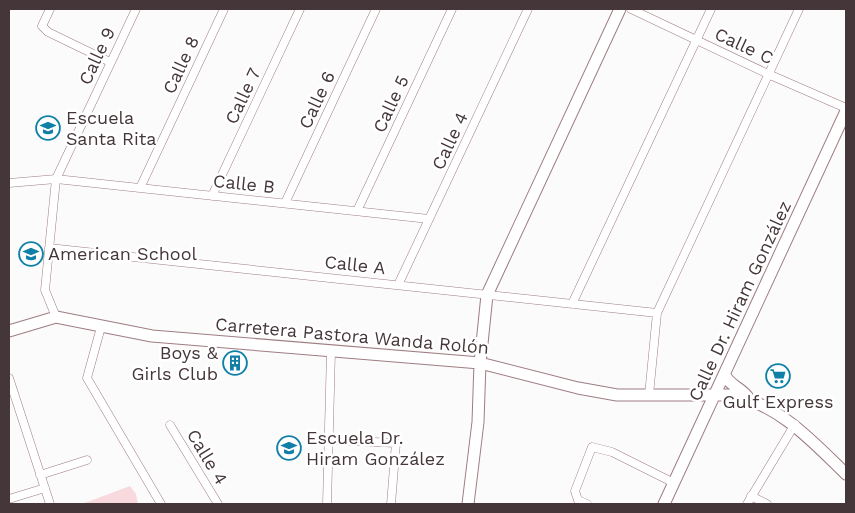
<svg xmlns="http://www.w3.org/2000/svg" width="855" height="513" font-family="'Work Sans',sans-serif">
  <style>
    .green { fill: #f8d9dd }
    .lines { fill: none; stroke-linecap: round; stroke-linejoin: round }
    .street-casing { stroke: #9f7d82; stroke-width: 9 }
    .secondary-casing { stroke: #9f7d82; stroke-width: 13 }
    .street { stroke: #fff; stroke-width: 8 }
    .secondary { stroke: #fff; stroke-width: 11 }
    .labels { text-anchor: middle; stroke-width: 5; stroke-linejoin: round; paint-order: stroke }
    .street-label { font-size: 18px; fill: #453739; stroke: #fff }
    .poi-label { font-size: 18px; fill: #453739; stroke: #fff; text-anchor: start }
  </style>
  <rect width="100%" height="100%" fill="#fbfbfb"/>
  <path class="green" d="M130,486L136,494L138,504H82Z"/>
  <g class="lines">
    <g class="street-casing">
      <path id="street" d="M50,9L42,26L48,32L110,62
        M631,9L768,74L846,108
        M9,183L56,179L429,219
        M140,188L224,9
        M212,196L300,9
        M285,203L376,9
        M357,211L452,9
        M49,248L657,313
        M398,285L528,9
        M572,304L711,9
        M56,317L45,290L56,179L136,9
        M101,327L87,378L161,504
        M9,378L50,504
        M649,395L657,313L799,9
        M170,425L218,504
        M330,440L396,443L391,504
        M40,475L87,460
        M751,496L767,504
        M9,499L45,488
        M327,504L331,351
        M587,504L578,500L575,491L592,447L612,452L674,483
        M747,504L795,424"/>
    </g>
    <g class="secondary-casing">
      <path id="secondary" d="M9,331L56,317L152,336L480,363L578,388L617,395H732C780,405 812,441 846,474
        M725,375C729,386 743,388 749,399
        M468,504L478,422L480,363L487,295L620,9
        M664,504L846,111"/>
    </g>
    <use href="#street" class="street"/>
    <use href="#secondary" class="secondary"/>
  </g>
  <defs>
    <g id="school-ring" transform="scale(1.25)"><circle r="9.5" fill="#fff" stroke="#1080a8" stroke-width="1.5"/><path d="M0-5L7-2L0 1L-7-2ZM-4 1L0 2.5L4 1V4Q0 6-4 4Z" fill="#1080a8"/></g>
    <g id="building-ring" transform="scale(1.25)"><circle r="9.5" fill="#fff" stroke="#1080a8" stroke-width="1.5"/><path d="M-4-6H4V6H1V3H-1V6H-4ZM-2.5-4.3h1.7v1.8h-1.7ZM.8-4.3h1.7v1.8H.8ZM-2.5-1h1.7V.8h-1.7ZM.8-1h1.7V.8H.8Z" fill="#1080a8"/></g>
    <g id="supermarket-ring" transform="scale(1.25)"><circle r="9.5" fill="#fff" stroke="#1080a8" stroke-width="1.5"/><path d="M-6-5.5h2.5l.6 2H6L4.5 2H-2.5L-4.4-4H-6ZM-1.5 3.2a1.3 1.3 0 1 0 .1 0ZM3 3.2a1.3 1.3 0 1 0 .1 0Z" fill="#1080a8"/></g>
  </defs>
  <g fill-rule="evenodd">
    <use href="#school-ring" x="48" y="128"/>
    <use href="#school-ring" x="31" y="254"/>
    <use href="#building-ring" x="235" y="363"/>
    <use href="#supermarket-ring" x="778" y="376"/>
    <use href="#school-ring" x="289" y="448"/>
  </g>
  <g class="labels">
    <g class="street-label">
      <text transform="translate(744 46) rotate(25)" y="6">Calle C</text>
      <text transform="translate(97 56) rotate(-65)" y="6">Calle 9</text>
      <text transform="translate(181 65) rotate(-65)" y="6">Calle 8</text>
      <text transform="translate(243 96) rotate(-65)" y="6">Calle 7</text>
      <text transform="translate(317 100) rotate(-65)" y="6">Calle 6</text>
      <text transform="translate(391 104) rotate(-65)" y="6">Calle 5</text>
      <text transform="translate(450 141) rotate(-65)" y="6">Calle 4</text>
      <text transform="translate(244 184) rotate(6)" y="6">Calle B</text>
      <text transform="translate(355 265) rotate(6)" y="6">Calle A</text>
      <text transform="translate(740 301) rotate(-65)" y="6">Calle Dr. Hiram González</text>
      <text transform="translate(352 336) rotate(5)" y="6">Carretera Pastora Wanda Rolón</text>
      <text transform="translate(207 457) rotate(59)" y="6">Calle 4</text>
    </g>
    <g class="poi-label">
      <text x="66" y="124">Escuela<tspan x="66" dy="21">Santa Rita</tspan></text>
      <text x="48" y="260">American School</text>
      <text x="218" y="359" text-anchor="end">Boys &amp;<tspan x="218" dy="21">Girls Club</tspan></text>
      <text x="778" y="408" text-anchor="middle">Gulf Express</text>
      <text x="306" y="444">Escuela Dr.<tspan x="306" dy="21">Hiram González</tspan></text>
    </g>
  </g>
  <rect width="855" height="513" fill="none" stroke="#453739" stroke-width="20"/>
</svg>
